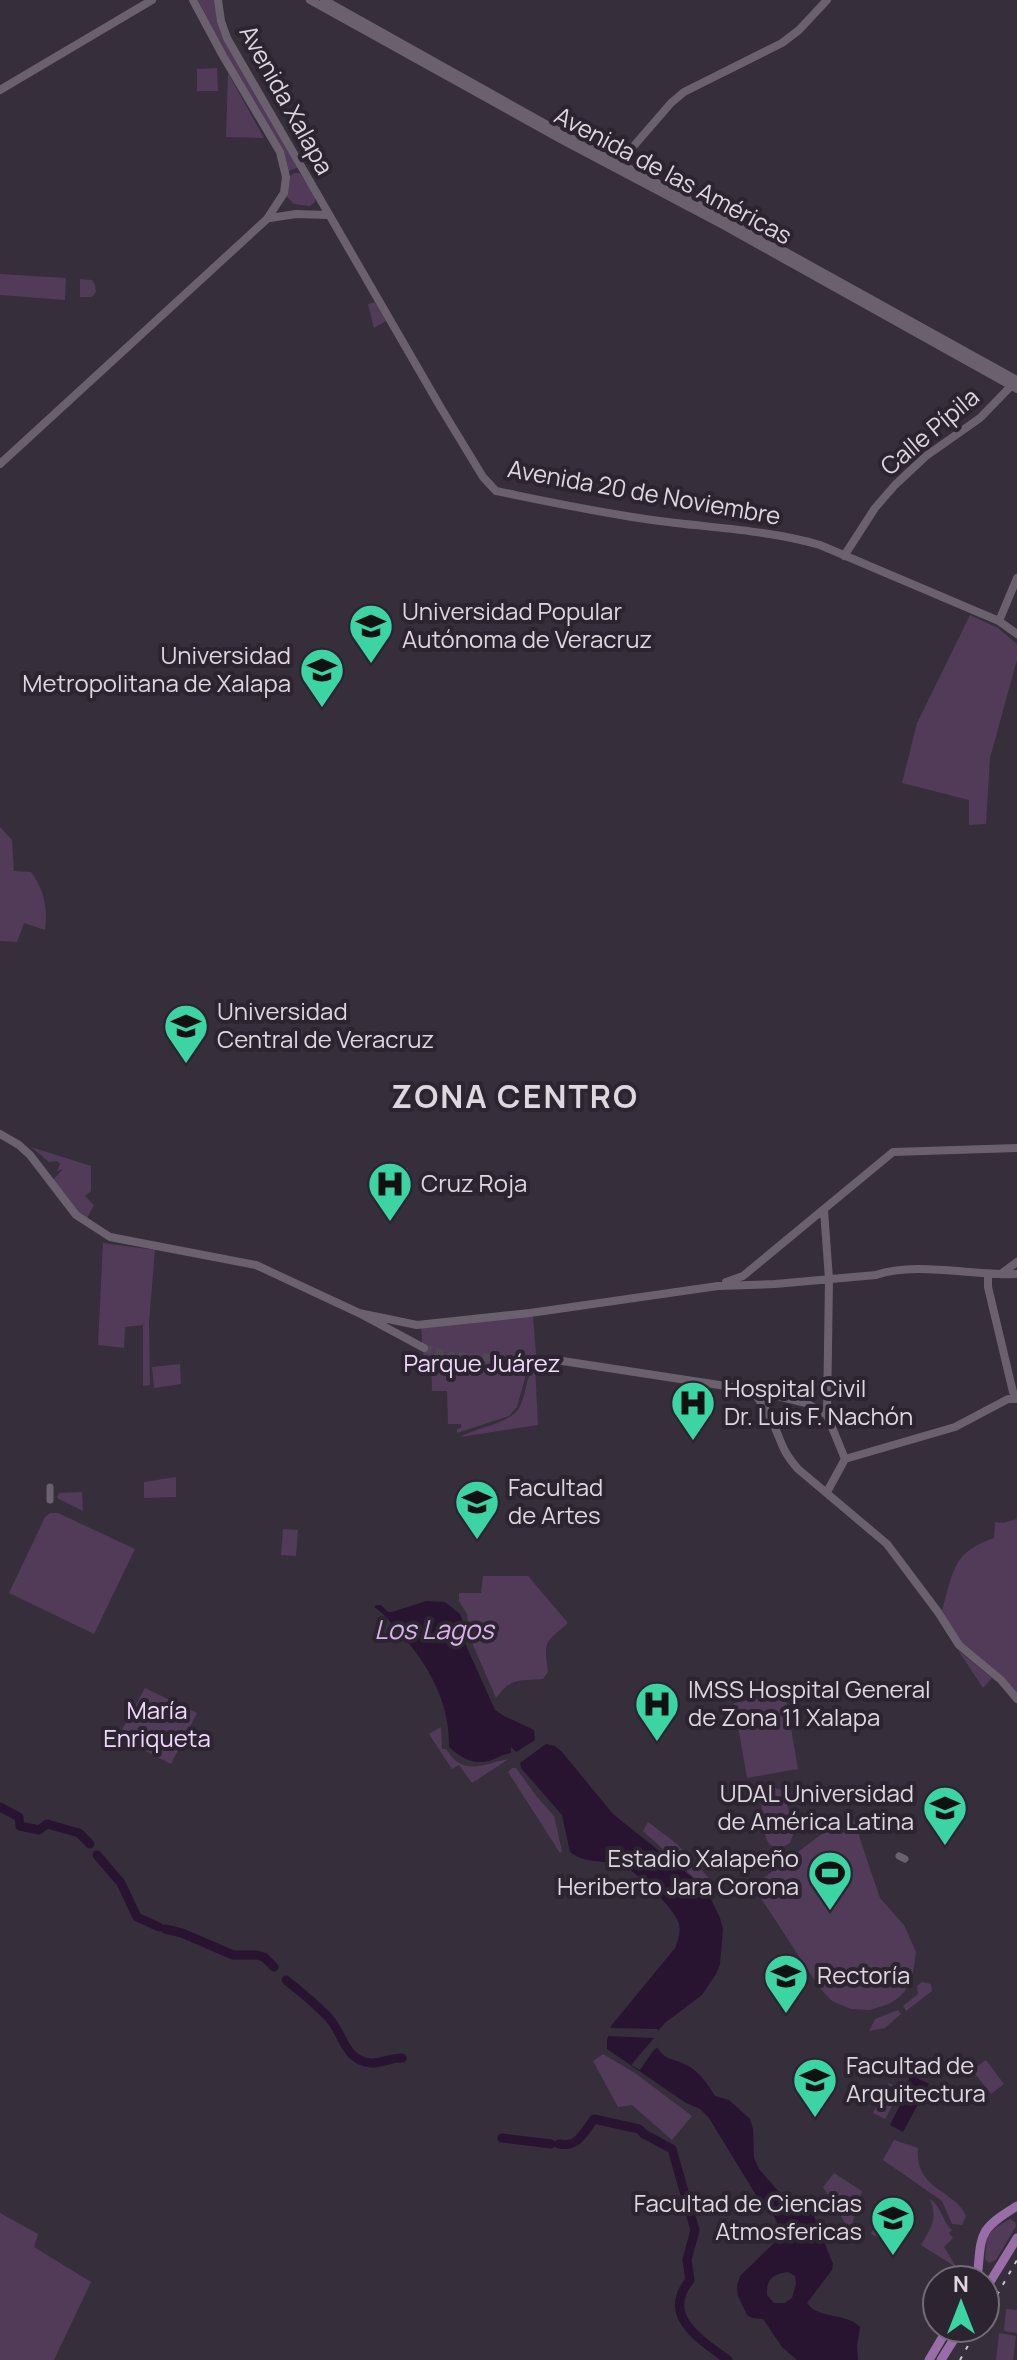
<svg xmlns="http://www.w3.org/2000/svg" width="1017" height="2360" font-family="Manrope,sans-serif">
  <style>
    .green { fill: #513b59 }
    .water { fill: #281430; fill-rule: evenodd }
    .pier { fill: #362e3a }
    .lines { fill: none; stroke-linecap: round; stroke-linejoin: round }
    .river { stroke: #281430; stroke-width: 9 }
    .secondary-tunnel { stroke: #4f4753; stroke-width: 8; stroke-dasharray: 8 4; stroke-linecap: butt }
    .tertiary { stroke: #6b616e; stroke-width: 7 }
    .secondary { stroke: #6b616e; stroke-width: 8 }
    .primary { stroke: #996ea8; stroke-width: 9 }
    .rail { stroke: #c9c3cc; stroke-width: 2; stroke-dasharray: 4 8; stroke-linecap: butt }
    .labels { text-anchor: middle; stroke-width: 8; stroke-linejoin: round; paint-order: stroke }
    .street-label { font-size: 24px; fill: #ddd7df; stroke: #2c2430 }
    .poi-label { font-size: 24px; fill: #ddd7df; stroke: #2c2430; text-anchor: start }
    .park-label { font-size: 24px; fill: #f2d9fc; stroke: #2c2430 }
    .water-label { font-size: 26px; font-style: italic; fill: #dab2ea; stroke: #2c2430 }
    .district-label { font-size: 32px; font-weight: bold; letter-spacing: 2px; fill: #ddd7df; stroke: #2c2430 }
  </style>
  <rect width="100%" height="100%" fill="#362e3a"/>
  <path class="green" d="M198,0H214L221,32L299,167L287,172Z
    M217,68L218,91H197V69Z
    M228,73L264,138L226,137Z
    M294,173H300L315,197V202L310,206L294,204L285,195L289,177Z
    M0,274L66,278L65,300L0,295Z
    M80,279L92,280L95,285L96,292L92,297H80Z
    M375,302L386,321L374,328L368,304Z
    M970,615L998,628L1017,644V660L990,758L986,824L969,825V800L902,783L917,723Z
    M0,827L12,840L14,871L31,872C44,889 48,909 45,930L24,923L17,942L0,941Z
    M31,1147L91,1166V1191L85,1196L94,1205L85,1222L51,1182L63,1169L57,1171L60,1164L57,1161L49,1162Z
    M380,1168H408L409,1187H380Z
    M103,1243L155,1250L149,1323L150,1385L143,1386V1325L125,1327L124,1348L98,1345Z
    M533,1316L536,1354L525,1367V1378L517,1407L509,1416L457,1433V1429L461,1428V1424H448L447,1391H432L431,1364L424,1363L421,1327Z
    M180,1364L181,1384L154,1388L152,1367Z
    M535,1365L538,1425L460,1437C475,1428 511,1423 519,1408C527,1394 525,1378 535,1365Z
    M176,1477V1497L144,1498V1482Z
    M82,1492L83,1511L57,1498L59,1493Z
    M50,1513H58L135,1549L94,1634L9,1593L45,1517Z
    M1017,1519V1695L961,1644L942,1610C954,1571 952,1552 994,1538L995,1522L1003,1523Z
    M283,1529L298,1530L296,1556L281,1555Z
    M483,1576H528L568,1623C544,1644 544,1640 548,1672L543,1679C519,1681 511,1677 496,1698L470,1638L467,1614L459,1601V1593H481Z
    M958,1650L992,1678L983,1688Z
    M145,1688L197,1713L171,1764L118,1737Z
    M785,1694L798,1769L747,1778L734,1703Z
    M441,1727L442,1749H446C463,1778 485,1763 509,1759L472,1783L459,1765L452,1769L429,1734Z
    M512,1768H516L537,1797L554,1816L562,1851L560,1853L508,1772Z
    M775,1788L782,1790L786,1796L793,1835L790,1843L780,1848C774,1847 772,1847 768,1842C762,1833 759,1800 765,1791Z
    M954,1788L956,1790L934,1819L926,1810Z
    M851,1812L880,1898L904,1925L916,1952L913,1973L905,1991L898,1998L889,2004L870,2010L851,2009L832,2001L819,1987L753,1886Z
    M648,1822L677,1844L709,1878L703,1886L643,1831Z
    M922,1982L931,1984L932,1991L906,2011L903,2006L918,1994L917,1986Z
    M898,2010L901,2014L885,2028L869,2031L875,2019Z
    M603,2054L635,2073L692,2116L672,2140L632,2105L618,2107L593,2061Z
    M986,2060L1004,2084L991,2094L972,2070Z
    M889,2083L901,2090L885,2119L873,2113Z
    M894,2140L918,2148C914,2190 956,2190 966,2216L962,2225L952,2224L942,2201L883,2160Z
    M834,2173L862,2191L850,2231L823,2187Z
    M930,2199C942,2207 942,2221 952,2230L949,2233L953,2238L944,2247L957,2268L921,2245C931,2227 938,2220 930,2199Z
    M0,2213L38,2234L34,2247L91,2282L54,2360H0Z
    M881,2215L892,2221L882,2239L871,2234Z
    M1010,2219L1015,2222L1016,2226L996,2260L989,2263L985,2259C987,2232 986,2233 1010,2219Z
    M1006,2309L1017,2310V2333L1004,2331Z
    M999,2333L1016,2336L1013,2360H996Z"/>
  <path class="water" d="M426,1601L445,1602L460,1614L463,1622L465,1643L495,1710L504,1716L534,1730L535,1740L516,1752L511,1747V1753C503,1754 499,1757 492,1760C475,1766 461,1758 449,1747C450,1703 429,1666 401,1634C392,1624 385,1614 374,1607L376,1605H381L388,1612H392Z
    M546,1744L555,1746L562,1752L613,1814L703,1886L710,1897L720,1918L723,1929L720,1964L716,1974L702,1995L666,2022L657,2032L654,2042C666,2064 672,2056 690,2067C701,2074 708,2085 715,2096L729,2100L750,2119L753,2129L754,2158L759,2169L780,2193L812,2211L833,2264L832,2270L807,2303C819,2320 846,2312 860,2327L857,2346L858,2360H797L782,2347L763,2319L752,2318L747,2315L738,2296L737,2286L740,2276L775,2242L780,2231L775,2218L756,2195L709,2118L700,2109L686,2103L607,2049V2040L611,2026L675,1948C678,1941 681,1933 679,1924C675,1909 638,1873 624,1866C606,1859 586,1865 570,1852L562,1815L521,1768L520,1763ZM788,2272L795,2276L796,2284L792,2298L785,2303H774L767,2295C766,2279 773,2274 788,2272Z
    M911,2075L929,2084L903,2132L890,2125L908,2089L905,2087Z"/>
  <path class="pier" d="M609,2028L658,2029L657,2037L660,2045L653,2051L640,2070L631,2065L654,2038L606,2036Z"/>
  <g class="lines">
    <path class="river" d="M0,1807L19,1817L20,1826L39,1830L47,1824L79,1833L90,1844
      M97,1855L121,1883L137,1917L159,1927
      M165,1929L182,1933L233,1955H257L264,1957L274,1967
      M286,1980C301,1992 316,2004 329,2018C344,2035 344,2060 371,2063C382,2064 392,2057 402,2058
      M502,2138L551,2144
      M559,2144C578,2148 584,2132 594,2119L639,2129L644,2134L672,2149L695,2230L687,2260L690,2280C660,2316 701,2340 728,2360"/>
    <path class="secondary-tunnel" d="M424,1348L450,1356L531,1360"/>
    <path class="tertiary" d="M50,1500V1487
      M899,1856L905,1859"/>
    <path class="secondary" d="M218,0L221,21L227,38L441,408L483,477L496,491C550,502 605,514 660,521C713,528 768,530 820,545L999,621L1017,634
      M310,0L564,141L723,225L1017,389
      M324,0L567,136L728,220L1017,380
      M0,90L152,0
      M619,163L671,103L684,92L782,43L799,30L827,0
      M270,218L296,214L328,215
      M0,464L267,219L284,193L286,177L280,152L223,56L193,0
      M844,556L875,508L895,485L926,456L980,418L1013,384
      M999,621L1017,578
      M0,1134L19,1145L30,1155L76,1215L110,1237L256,1265L359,1313L424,1348
      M824,1210L829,1279L827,1415L845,1459
      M1001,1274L1017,1262
      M988,1275V1287L1013,1392L1017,1397
      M726,1282L743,1276L893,1152L1017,1148
      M359,1313L417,1325L530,1313L718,1286L775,1284L876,1275C915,1261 974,1276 1017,1274
      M538,1360H556L752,1390L806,1403L827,1415
      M752,1390C760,1401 768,1411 773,1423C782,1443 782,1451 798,1469L887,1544L938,1612L959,1645L1001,1680L1017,1699
      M787,1395C804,1396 814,1392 828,1382
      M845,1459L955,1427L1008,1399H1017
      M827,1492L845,1459"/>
    <path class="primary" d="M977,2280C982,2234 976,2231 1017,2206
      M985,2290L1017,2238
      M929,2360L948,2328
      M941,2360L961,2328"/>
    <path class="rail" d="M985,2316L1017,2260
      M960,2360L978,2328"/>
  </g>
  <defs>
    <g id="university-pin" transform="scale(2.3)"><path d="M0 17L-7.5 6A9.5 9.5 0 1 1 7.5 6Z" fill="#3dd4a3" stroke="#2c2430"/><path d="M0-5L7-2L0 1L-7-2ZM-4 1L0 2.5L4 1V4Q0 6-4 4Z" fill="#111"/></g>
    <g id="hospital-pin" transform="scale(2.3)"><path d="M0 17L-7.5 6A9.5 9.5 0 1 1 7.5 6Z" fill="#3dd4a3" stroke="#2c2430"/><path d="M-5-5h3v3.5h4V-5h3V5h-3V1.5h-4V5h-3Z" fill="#111"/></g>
    <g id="stadium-pin" transform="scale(2.3)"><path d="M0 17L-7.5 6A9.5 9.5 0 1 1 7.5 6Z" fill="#3dd4a3" stroke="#2c2430"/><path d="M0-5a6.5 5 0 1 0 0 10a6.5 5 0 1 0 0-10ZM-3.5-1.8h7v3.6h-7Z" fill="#111"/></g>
  </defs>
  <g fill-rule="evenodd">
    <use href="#university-pin" x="371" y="626"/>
    <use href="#university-pin" x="322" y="670"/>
    <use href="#university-pin" x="186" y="1026"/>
    <use href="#hospital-pin" x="390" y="1184"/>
    <use href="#hospital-pin" x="693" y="1403"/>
    <use href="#university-pin" x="477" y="1502"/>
    <use href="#hospital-pin" x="657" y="1704"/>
    <use href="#university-pin" x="945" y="1808"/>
    <use href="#stadium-pin" x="830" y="1873"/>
    <use href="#university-pin" x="786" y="1976"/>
    <use href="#university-pin" x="815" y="2080"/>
    <use href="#university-pin" x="893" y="2218"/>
  </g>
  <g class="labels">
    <g class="street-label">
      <text transform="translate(286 100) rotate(61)" y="8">Avenida Xalapa</text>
      <text transform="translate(673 176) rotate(28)" y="8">Avenida de las Américas</text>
      <text transform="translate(930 432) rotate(-40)" y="8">Calle Pípila</text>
      <text transform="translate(644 493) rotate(10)" y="8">Avenida 20 de Noviembre</text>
    </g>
    <g class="poi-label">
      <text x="402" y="620">Universidad Popular<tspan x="402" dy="28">Autónoma de Veracruz</tspan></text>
      <text x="291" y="664" text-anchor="end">Universidad<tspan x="291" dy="28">Metropolitana de Xalapa</tspan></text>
      <text x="217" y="1020">Universidad<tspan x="217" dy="28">Central de Veracruz</tspan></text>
      <text x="421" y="1192">Cruz Roja</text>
      <text x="724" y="1397">Hospital Civil<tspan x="724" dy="28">Dr. Luis F. Nachón</tspan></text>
      <text x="508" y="1496">Facultad<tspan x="508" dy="28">de Artes</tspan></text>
      <text x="688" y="1698">IMSS Hospital General<tspan x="688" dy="28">de Zona 11 Xalapa</tspan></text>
      <text x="914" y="1802" text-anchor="end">UDAL Universidad<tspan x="914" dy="28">de América Latina</tspan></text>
      <text x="799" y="1867" text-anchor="end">Estadio Xalapeño<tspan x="799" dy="28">Heriberto Jara Corona</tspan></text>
      <text x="817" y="1984">Rectoría</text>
      <text x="846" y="2074">Facultad de<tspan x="846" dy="28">Arquitectura</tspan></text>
      <text x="862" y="2212" text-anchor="end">Facultad de Ciencias<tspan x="862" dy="28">Atmosfericas</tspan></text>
    </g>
    <g class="park-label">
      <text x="482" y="1372">Parque Juárez</text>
      <text x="157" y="1719">María<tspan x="157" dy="28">Enriqueta</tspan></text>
    </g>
    <g class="water-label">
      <text x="434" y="1639">Los Lagos</text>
    </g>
    <g class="district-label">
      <text x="515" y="1108">ZONA CENTRO</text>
    </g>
  </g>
  <g transform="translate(961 2304)"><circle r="38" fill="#2c2430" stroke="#736c76" stroke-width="2"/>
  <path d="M0-6L14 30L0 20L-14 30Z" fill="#3dd4a3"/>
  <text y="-12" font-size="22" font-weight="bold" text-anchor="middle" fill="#ddd7df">N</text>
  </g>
</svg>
